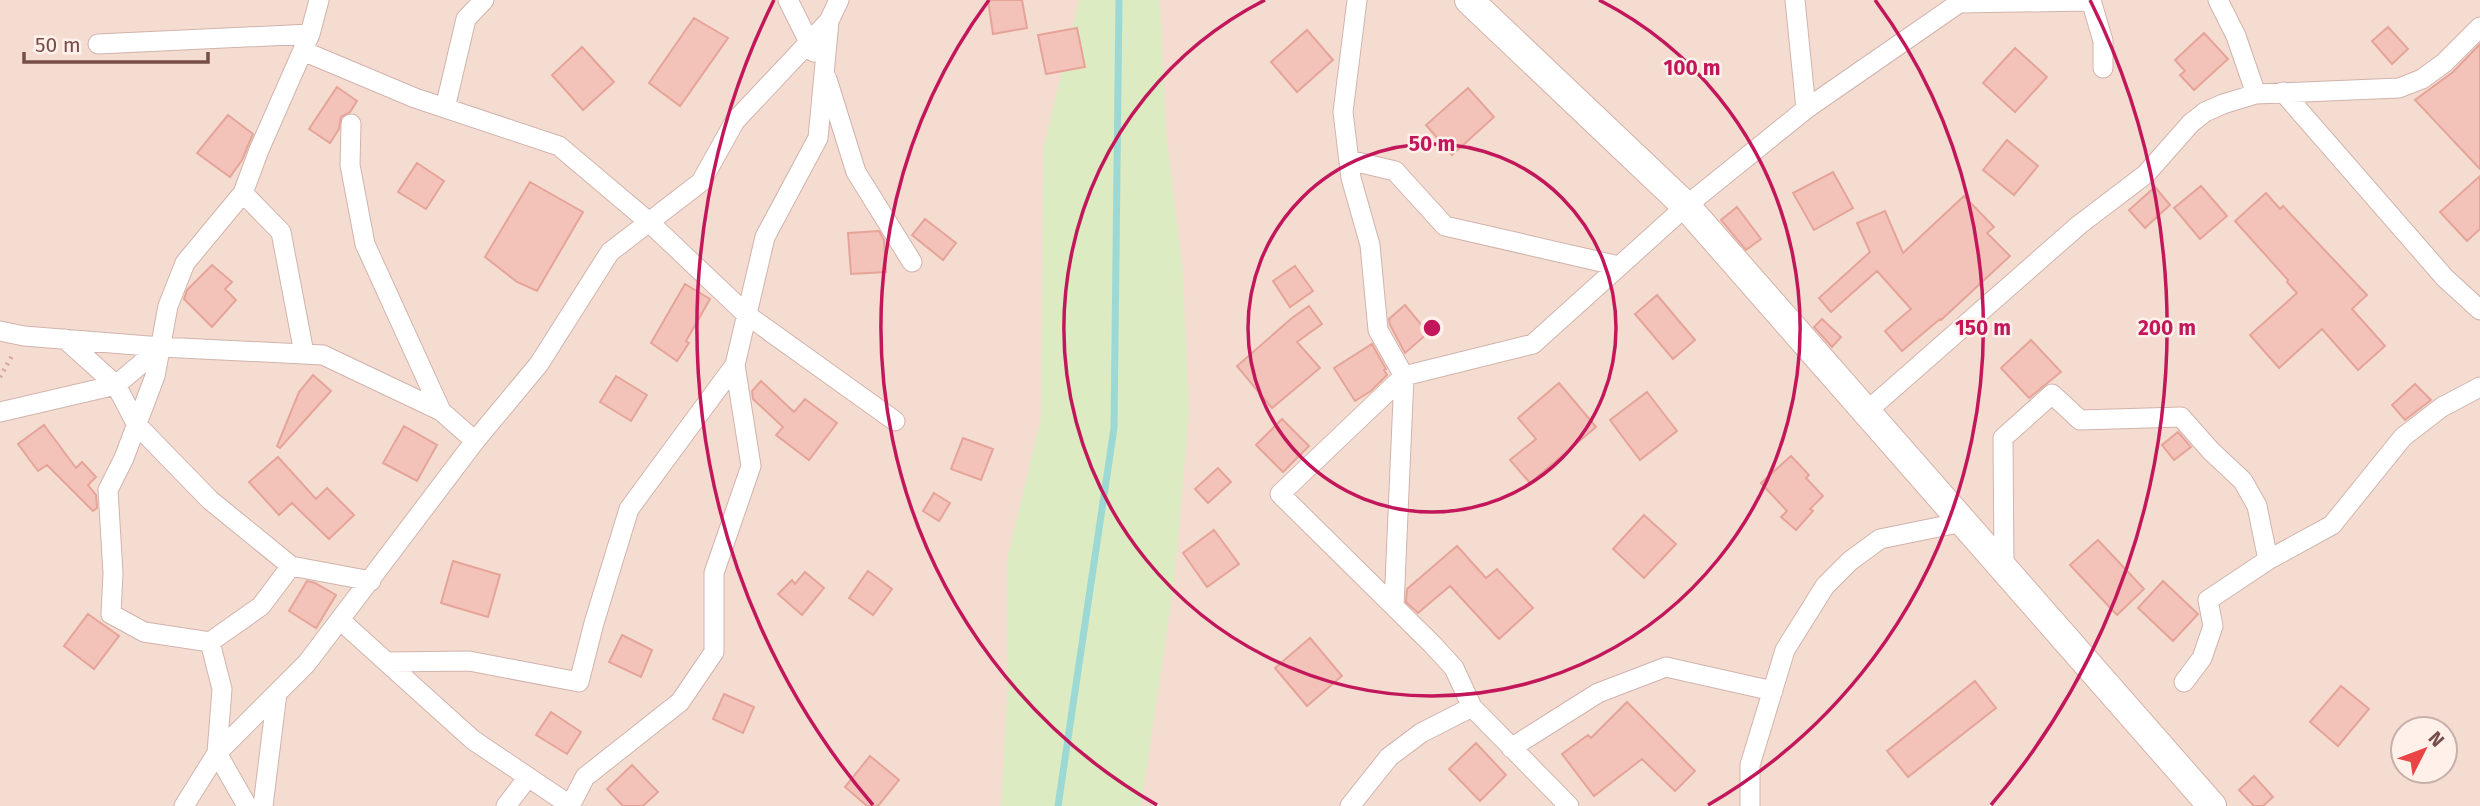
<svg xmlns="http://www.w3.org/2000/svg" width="2480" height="806" font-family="'Fira Sans',sans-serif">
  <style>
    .residential { fill: #f5dcd1; fill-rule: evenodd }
    .green { fill: #dcebc1 }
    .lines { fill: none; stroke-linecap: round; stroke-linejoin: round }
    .stream { stroke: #9dd9d4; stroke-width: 7 }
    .building { fill: #f3c2b9; stroke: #e6a499; stroke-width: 2 }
    .street-casing { stroke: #d1b3ac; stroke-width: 21 }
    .secondary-casing { stroke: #d4b1a9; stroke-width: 30 }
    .path { stroke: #d8a59d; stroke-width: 4.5; stroke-dasharray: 2 5; stroke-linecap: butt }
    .street { stroke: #fff; stroke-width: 19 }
    .secondary { stroke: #fff; stroke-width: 28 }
    .ring { fill: none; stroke: #c2185b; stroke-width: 3.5 }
    .centre { fill: #c2185b; stroke: #fff1ea; stroke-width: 3.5 }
    .ring-label { font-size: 21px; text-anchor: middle; font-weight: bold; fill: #c2185b; stroke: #fff1ea; stroke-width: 5; stroke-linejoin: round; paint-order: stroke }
  </style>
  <rect width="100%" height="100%" fill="#fdece3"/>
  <path class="residential" d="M0,0H2480V806H0ZM2403,729H2445V771H2403Z"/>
  <path class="green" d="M1079,0H1160L1166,131L1183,273L1189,414L1174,584L1141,806H1001L1007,695V560L1041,418L1043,149Z"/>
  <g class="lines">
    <path class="stream" d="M1058,806L1114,428L1119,0"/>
  </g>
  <path class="building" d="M988,0H1022L1027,28L993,34Z
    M694,18L728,38L680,106L649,83Z
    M2388,27L2408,49L2392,64L2372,41Z
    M1077,28L1085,67L1046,74L1038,35Z
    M1307,30L1333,60L1297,92L1271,62Z
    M2204,33L2228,59L2194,90L2180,75L2185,71L2175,60Z
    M2480,44V169L2415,100L2453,72Z
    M582,47L614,82L583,110L552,75Z
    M2015,48L2047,77L2015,112L1983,83Z
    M337,87L357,101L350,112L341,117L339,129L330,143L309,129Z
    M1468,88L1494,117L1452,155L1426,125Z
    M228,115L253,134L242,160L230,177L197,153Z
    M2007,140L2038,166L2014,195L1983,170Z
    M417,163L444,181L426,209L398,192Z
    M1833,172L1853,208L1814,230L1793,193Z
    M2480,176V229L2467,241L2440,212Z
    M530,182L583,212L537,291L517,282L485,257Z
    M2201,186L2227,216L2200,239L2174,208Z
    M2155,187L2170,205L2145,228L2129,210Z
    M2266,193L2280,209L2283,206L2367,295L2352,309L2385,346L2358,370L2322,329L2279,368L2250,335L2297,293L2287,282L2288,280L2235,221Z
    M1964,196L1994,227L1987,233L2010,256L1941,320L1940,319L1902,351L1885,331L1911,309L1877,271L1831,312L1819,298L1870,252L1857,223L1885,211L1903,253Z
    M1737,207L1761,239L1746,250L1721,220Z
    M925,219L956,243L943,260L912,235Z
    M879,231L884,240L886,272L851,274L848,233Z
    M212,265L232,282L225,289L236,300L212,327L184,299L187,290Z
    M1295,266L1313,291L1290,307L1273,281Z
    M685,284L710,299L686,341L689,343L677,361L651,343Z
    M1657,295L1695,340L1673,359L1635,314Z
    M1405,305L1428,333L1405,353L1390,325L1389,319Z
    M1309,306L1322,324L1297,342L1320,368L1272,408L1237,366L1292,318Z
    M1822,319L1841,337L1832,347L1814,327Z
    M2031,340L2061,372L2029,398L2001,368Z
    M1372,344L1386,369L1384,370L1387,375L1371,391L1355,401L1334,368Z
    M313,375L331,391L280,448L277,446L299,392Z
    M616,376L647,395L631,421L600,402Z
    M761,381L794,412L805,399L837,423L809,460L776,435L783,427L753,399L752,391Z
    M1559,383L1596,427L1530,483L1510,460L1536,439L1518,418Z
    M2415,384L2431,400L2405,420L2392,405Z
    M1647,392L1677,431L1640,460L1610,420Z
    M1282,419L1309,446L1283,472L1256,445Z
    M44,425L76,468L82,462L96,477L88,485L96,495L97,508L93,511L47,465L38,471L18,444Z
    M404,426L437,445L417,481L383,463Z
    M2178,432L2191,447L2174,460L2162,445Z
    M963,438L993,449L981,480L951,469Z
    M1791,456L1809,475L1806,478L1823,496L1810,509L1813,511L1796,530L1781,517L1787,511L1761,483Z
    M278,457L316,499L327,488L354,515L329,539L292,503L279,515L249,482Z
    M1218,468L1231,482L1208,503L1195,489Z
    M934,493L950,503L939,521L923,511Z
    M1644,515L1676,544L1644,578L1613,549Z
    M1214,530L1239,564L1207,587L1183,553Z
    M2098,540L2144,589L2117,615L2070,565Z
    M1457,546L1486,578L1497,569L1533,608L1499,639L1450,586L1418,613L1406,602L1407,589Z
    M453,561L500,575L488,617L441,603Z
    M868,571L892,589L873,615L849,598Z
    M805,572L824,588L802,615L778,594L792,580L795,584Z
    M307,581L315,583L336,595L316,628L289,611Z
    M2163,581L2198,614L2173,641L2138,608Z
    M88,614L119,636L94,669L64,646Z
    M622,635L652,650L641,677L609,662Z
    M1310,638L1342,676L1307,706L1275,668Z
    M1975,681L1996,708L1908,777L1887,751Z
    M2341,686L2369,709L2338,746L2310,722Z
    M724,694L754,707L743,733L713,719Z
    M1627,702L1695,771L1675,791L1642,759L1594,796L1562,754L1588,735L1591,738Z
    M551,712L581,732L567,754L536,735Z
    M1476,743L1506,775L1480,801L1449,769Z
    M870,756L899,780L878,806H867L845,787Z
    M632,765L658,792L643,806H623L607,789Z
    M2254,776L2273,797L2263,806H2254L2239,790Z"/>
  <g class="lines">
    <g class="street-casing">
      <path id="street" d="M319,0L310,34L259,150L243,193L185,263L168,306L155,376L124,458L108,490L113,573L111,614L144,632L210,642L261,606L291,566L371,581
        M788,0L814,52
        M1357,0L1343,112L1351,178L1370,245L1378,330L1404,376L1394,606
        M2091,0L2103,41V68
        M2218,0L2236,36L2256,94
        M98,44L310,34
        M303,51L415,98L559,146L649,222L747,315L895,421
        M827,79L856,172L912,262
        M2283,92L2445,278L2480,310
        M445,108L466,19L484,0
        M1806,109L1959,3L2091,1
        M351,124L350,165L365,244L441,411
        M1349,160L1395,171L1445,226L1619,266
        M243,193L281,232L304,353
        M0,331L24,336L161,347L323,355L441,411L475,441
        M65,339L116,385L137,425L210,500L291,566
        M0,412L116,385L161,347
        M1866,412L2079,225L2146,174L2191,123L2205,112L2223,104L2256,94L2399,88L2422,79L2444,63L2480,27
        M2004,569L2003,438L2052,394L2080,420L2181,417L2211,451L2243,481L2257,506L2268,560
        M340,620L473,740L571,806
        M210,642L222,689L217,753L247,806
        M387,662L469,661L579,682L594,623L629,509L735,365
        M2184,682L2202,658L2213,626L2208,600L2268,560L2332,525L2403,437L2442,407L2480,387
        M1511,748L1598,693L1666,667L1773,691
        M184,806L217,753L307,663L475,441L539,364L610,252L701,182L735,121L829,21L839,0
        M263,806L277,693
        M506,806L528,777
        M570,806L585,777L680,702L714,652V573L751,466L735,365L765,237L818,138L829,21
        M1350,806L1389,757L1421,733L1472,707
        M1569,806L1472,707L1454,668L1432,644L1280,494L1404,376L1533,344L1686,206L1806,109L1795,0
        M1750,806V765L1785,650L1825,586L1850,561L1880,539L1963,522"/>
    </g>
    <g class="secondary-casing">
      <path id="secondary" d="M1469,0L1686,206L2212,806"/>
    </g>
    <path class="path" d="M0,377L13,354"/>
    <use href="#street" class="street"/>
    <use href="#secondary" class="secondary"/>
  </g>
  <g class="ring">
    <circle cx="1432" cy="328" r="184"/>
    <path d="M1599 0A368 368 0 1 1 1265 0"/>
    <path d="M1157 805A551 551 0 0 1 989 0M1875 0A551 551 0 0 1 1708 805"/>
    <path d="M873 805A735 735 0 0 1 774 0M2090 0A735 735 0 0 1 1991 805"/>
  </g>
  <circle cx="1432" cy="328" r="10" class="centre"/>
  <g class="ring-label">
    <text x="1692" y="75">100 m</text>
    <text x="1432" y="151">50 m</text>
    <text x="1983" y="335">150 m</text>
    <text x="2167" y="335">200 m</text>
  </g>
  <g transform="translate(2424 750) rotate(48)"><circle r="33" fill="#fff1ea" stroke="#c8afa9" stroke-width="2"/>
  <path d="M0-5L12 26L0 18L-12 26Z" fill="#eb4447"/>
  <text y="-10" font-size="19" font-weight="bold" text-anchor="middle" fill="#764d48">N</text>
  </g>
  <path d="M24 52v10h184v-10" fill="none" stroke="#764d48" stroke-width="3.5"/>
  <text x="35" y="52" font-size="21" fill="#764d48" stroke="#fff1ea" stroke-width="5" paint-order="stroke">50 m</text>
</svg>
